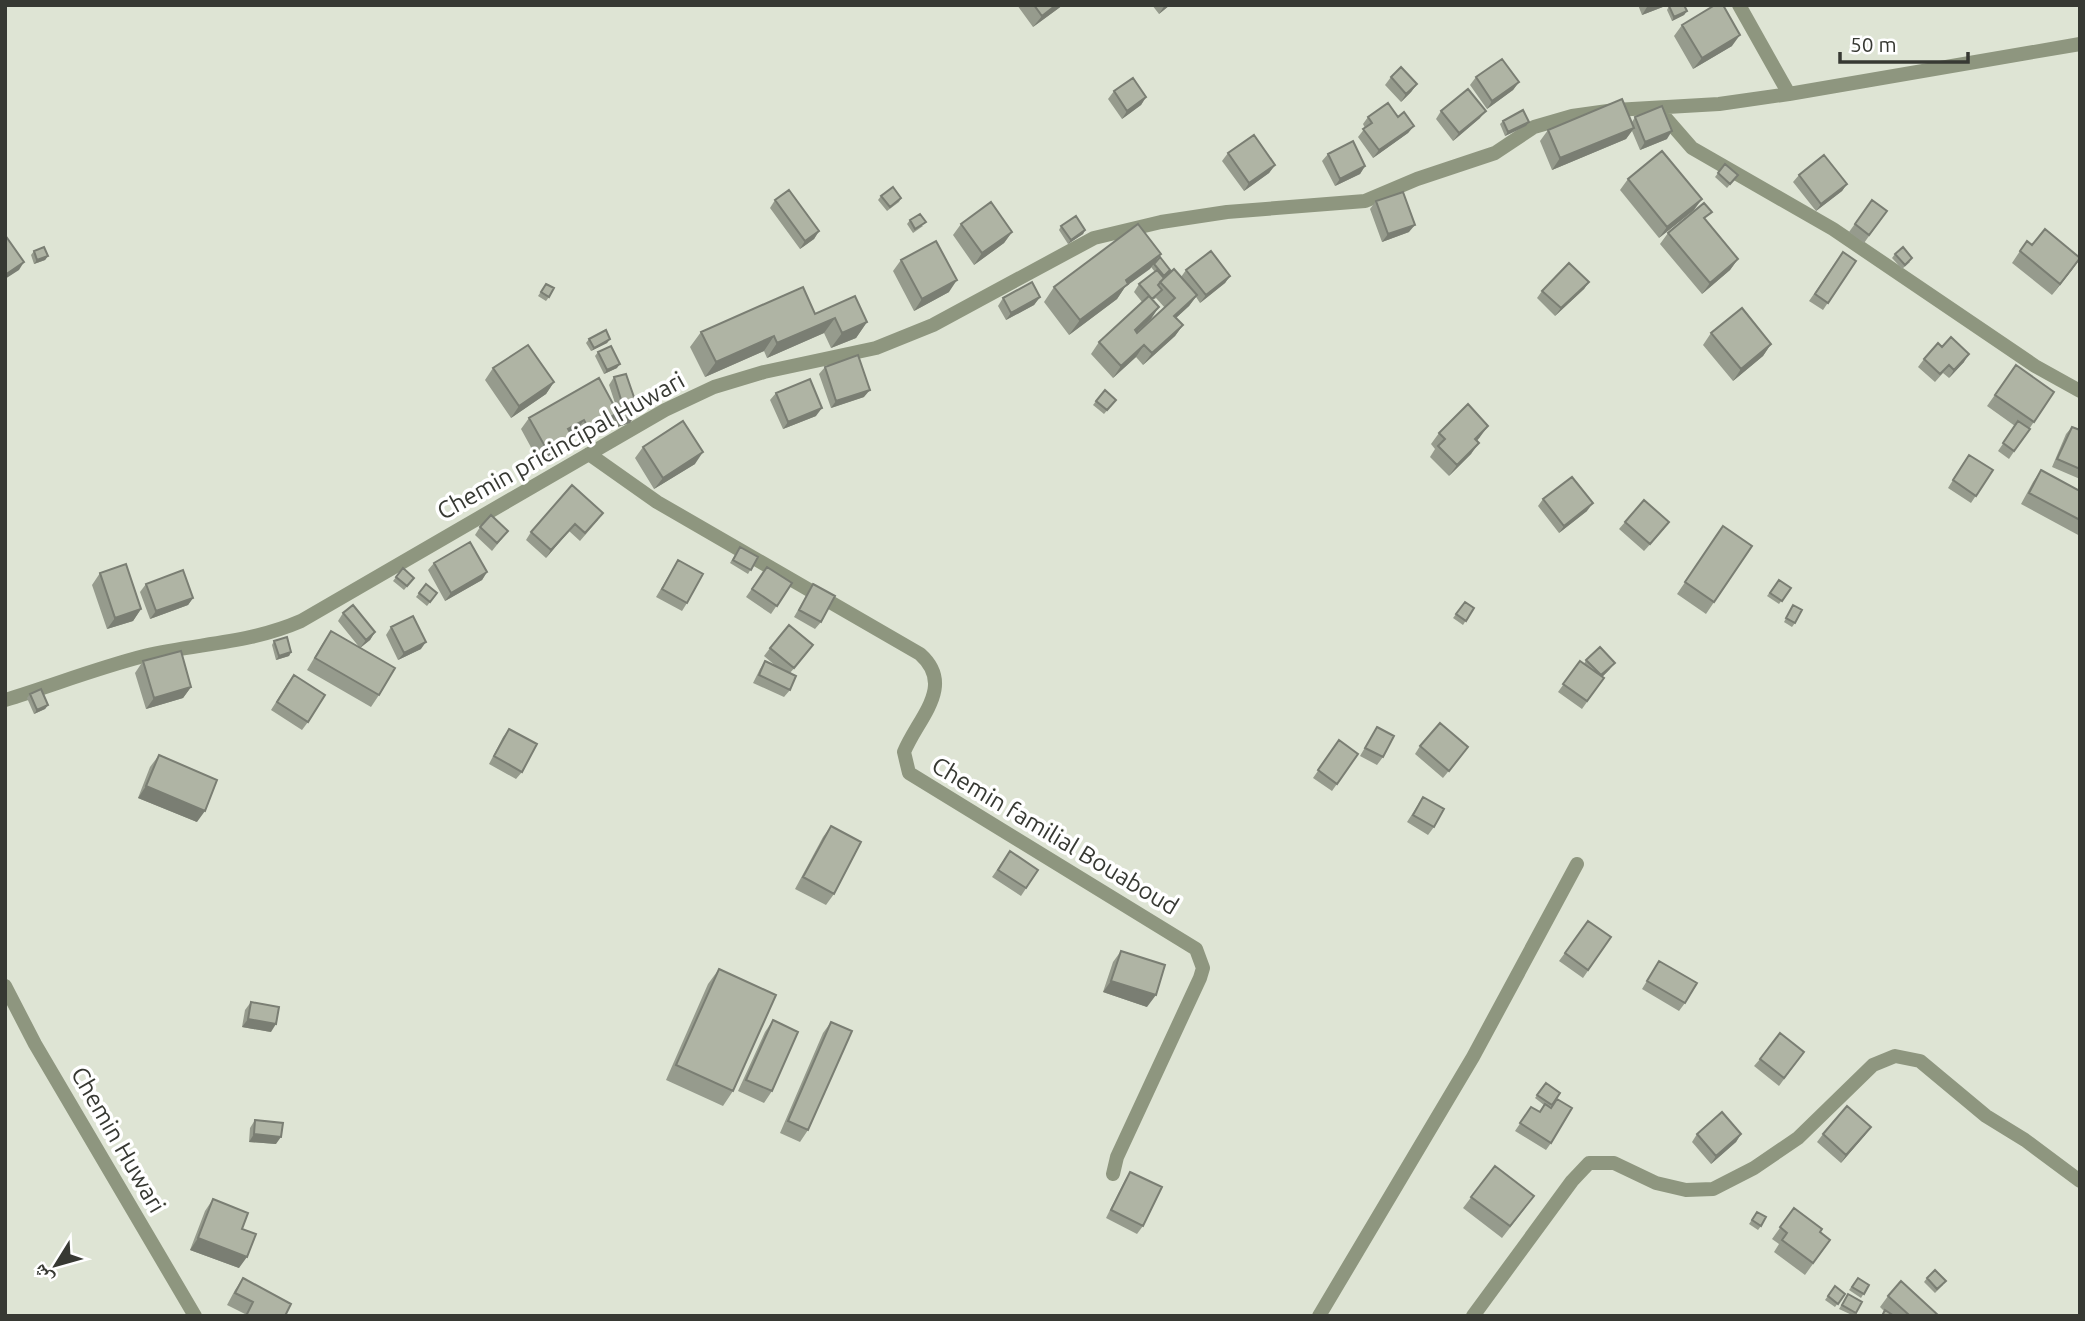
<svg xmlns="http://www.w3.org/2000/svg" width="2085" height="1321" font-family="Ubuntu,'Noto Naskh Arabic',sans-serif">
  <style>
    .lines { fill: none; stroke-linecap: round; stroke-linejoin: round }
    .street { stroke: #8e967f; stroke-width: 14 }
    .wall { fill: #969b8d; fill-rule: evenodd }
    .shaded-wall { fill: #7a7e73 }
    .building { fill: #afb4a4; stroke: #7a7e73; stroke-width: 2 }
    .labels { text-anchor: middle; stroke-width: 7; stroke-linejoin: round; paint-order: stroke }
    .street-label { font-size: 24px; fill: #373933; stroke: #fff }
  </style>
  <rect width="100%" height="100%" fill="#dee4d4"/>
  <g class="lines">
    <path class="street" d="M1739,5L1789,94
      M1658,109L1692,148L1833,229L2035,366L2080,391
      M589,454L657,502L920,654C956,686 918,718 904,752L909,773L1196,949L1203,968L1200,978L1117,1157L1113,1174
      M5,700C51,686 97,668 144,656C198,643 248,644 301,621L665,410L714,387L764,372L876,348L933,325L1094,238L1161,222L1227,212L1365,201L1417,179L1495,153L1534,127L1572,116L1615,110L1719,104L1789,94L2080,44
      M5,986L35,1044L195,1316
      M1319,1316L1473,1057L1577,864
      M1473,1316L1572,1181L1589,1163H1614L1656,1183L1686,1190L1713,1189L1754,1168L1798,1138L1873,1065L1895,1056L1920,1061L1986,1116L2025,1140L2080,1181"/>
  </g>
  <path class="wall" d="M1017,5H1063L1033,27Z
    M1152,5H1170L1159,14Z
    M1638,5H1668L1642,15Z
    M1669,6L1687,11L1684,15L1672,21L1667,10Z
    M1682,25L1732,46L1693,69L1674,36Z
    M1391,77L1417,84L1411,92L1401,102L1385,85Z
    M1476,77L1519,82L1513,90L1487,109L1470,85Z
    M1114,91L1146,97L1141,105L1122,119L1108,99Z
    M1441,111L1480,118L1453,141L1436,119Z
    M1368,117L1414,126L1408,133L1373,158L1358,137L1365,128L1363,124Z
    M1635,117L1667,139L1640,150L1632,131L1626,139L1552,170L1540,141L1548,130L1632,122Z
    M1503,121L1526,126L1505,136L1500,124Z
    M1228,153L1275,165L1269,173L1244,191L1222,161Z
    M1328,154L1365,166L1360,174L1335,186L1322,161Z
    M1725,164L1738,175L1727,188L1715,177Z
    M1799,175L1847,184L1842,191L1816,211L1793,182Z
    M1628,179L1694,210L1659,238L1620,190Z
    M881,196L901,198L899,202L887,211L878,200Z
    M775,200L819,231L814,239L800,249L770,208Z
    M1872,200L1887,211L1864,243L1849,232Z
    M1376,201L1409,232L1382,242L1370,209Z
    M910,220L923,226L913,233L907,224Z
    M1706,220L1738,259L1730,270L1702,294L1660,244L1668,233Z
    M961,224L1012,232L1004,243L974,265L953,235Z
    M1061,226L1085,230L1083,234L1068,244L1059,230Z
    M2032,245L2080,259L2052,295L2012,263L2020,251Z
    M34,251L48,256L45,260L34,264L31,255Z
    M1843,252L1856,261L1823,310L1809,301Z
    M1895,254L1910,262L1902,269L1892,258Z
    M901,260L949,292L914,311L893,271Z
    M1156,260L1170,270L1164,277H1181L1186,270L1230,276L1225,283L1200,303L1196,297L1189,306L1176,318L1183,325L1175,336L1143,365L1136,357L1113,378L1091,354L1099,342L1142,302L1134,292L1139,284L1155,272L1151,267L1125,287L1117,299L1069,335L1044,302L1054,287ZM1156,298L1165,308L1137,333V332L1151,319L1153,300Z
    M1589,282L1584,289L1555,316L1537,298L1542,291Z
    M546,284L549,297L546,301L538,296Z
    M1040,297L1034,305L1006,320L998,306L1003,298Z
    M815,314L867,322L856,338L831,348L824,333L767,358L764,351L705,377L690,347L701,332Z
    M1711,333L1771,344L1763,356L1733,381L1703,345Z
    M589,339H610L607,343L591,351L586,343Z
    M1942,347L1964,362L1949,378L1943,373L1935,382L1918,367L1924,359Z
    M598,352L617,368L604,374L595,356Z
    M2016,365L2054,392L2009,459L1998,451L2015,426L1987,406Z
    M825,367L864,397L831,408L819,374Z
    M493,368L554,382L546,394L511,418L485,380Z
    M614,377L636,403L633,408L630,423L611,429L609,425L581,441L576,431L571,435L564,448L539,462L521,429L529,418L617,409L609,385Z
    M776,393L816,416L783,429L770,400Z
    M1116,400L1104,414L1093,405L1096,401Z
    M2072,427L2080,430V479L2052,467L2066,434Z
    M1439,433L1480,437L1477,441L1471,454L1449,476L1430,457L1435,449L1431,444Z
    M643,447L695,464L654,489L635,458Z
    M1964,462L1993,470L1971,503L1948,488Z
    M2041,470L2080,491V536L2021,504L2033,482Z
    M572,485L598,520L580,541L569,531L546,558L526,540L531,532Z
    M1543,499L1587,511L1559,533L1538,506Z
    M1625,522L1664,529L1644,551L1619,529Z
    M1723,526L1752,546L1706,614L1677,594Z
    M480,527L508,531L492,551L475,535Z
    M737,551L758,557L748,574L730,563Z
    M678,560L687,603L682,611L656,597Z
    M434,563L487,572L482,580L445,601L428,570Z
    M767,567L792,583L771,614L746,597Z
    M403,568L414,578L404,590L393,581Z
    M100,573L141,609L133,621L107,629L92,585Z
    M1779,580L1791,588L1779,604L1767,596Z
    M146,584L193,598L188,605L150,619L140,592Z
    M426,584L437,593L427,606L416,597Z
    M813,584L821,622L815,629L794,617Z
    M1465,602L1474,608L1463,625L1453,618Z
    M1793,605L1795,623L1792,627L1784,622Z
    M343,613L375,632L370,640L360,648L338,621Z
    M391,627L421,649L398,660L386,635Z
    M331,631L379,695L371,707L307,670L323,643Z
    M274,641L291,652L289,656L276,660L272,645Z
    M770,648L808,652L790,673V690L784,697L753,683L760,669L765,661L777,667L764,656Z
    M1586,660L1615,663L1609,670L1602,677L1604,678L1582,709L1558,692L1580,661L1584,664Z
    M143,661L191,687L183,698L146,709L135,673Z
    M288,683L308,722L302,730L271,710Z
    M30,694L48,705L45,709L34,714L27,698Z
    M1377,727L1383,757L1377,765L1360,756Z
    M509,729L522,772L516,779L489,764L503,737Z
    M1339,740L1358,754L1332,791L1313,778Z
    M1420,746L1468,747L1443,778L1415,754Z
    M159,755L197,822L138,798L150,767Z
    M1423,797L1434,827L1428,835L1407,822Z
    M831,826L834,894L826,905L795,889L823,837Z
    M1010,851L1038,870L1021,896L992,877Z
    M1588,921L1611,937L1583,978L1559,961Z
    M1121,951L1147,1007L1103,992L1113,962Z
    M1659,961L1685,1003L1679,1011L1642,989Z
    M719,969L733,1091L723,1106L666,1080L708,984Z
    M251,1002L271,1032L242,1027L245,1010Z
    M773,1020L772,1091L764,1103L738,1091L765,1032Z
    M831,1022L808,1130L800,1142L780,1133L823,1033Z
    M1804,1052L1779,1086L1754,1066L1760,1059Z
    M1546,1083L1560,1093L1550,1107L1551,1143L1546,1150L1515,1131L1531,1107L1539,1112L1544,1105L1535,1098Z
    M255,1120L276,1144L249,1142L250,1128Z
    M1697,1134H1741L1736,1142L1711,1164L1692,1142Z
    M1823,1134L1865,1135L1841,1163L1817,1142Z
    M1495,1166L1526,1207L1502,1238L1463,1208Z
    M1130,1172L1143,1226L1137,1234L1106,1218L1125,1180Z
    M213,1199L242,1229L239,1268L190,1250L205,1211Z
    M1794,1208L1820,1232L1830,1240L1805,1275L1774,1252L1779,1244L1772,1239Z
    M1757,1212L1761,1226L1758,1230L1749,1224Z
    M243,1278L285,1316H244L245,1314L227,1305L235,1290Z
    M1858,1278L1869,1285L1861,1298L1849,1290Z
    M1927,1278L1943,1285L1935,1293L1924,1282Z
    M1835,1286L1845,1294L1835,1307L1825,1300Z
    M1848,1294L1862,1302L1854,1316L1839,1309Z
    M1888,1296L1939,1316H1881L1884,1311L1880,1307Z"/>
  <path class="shaded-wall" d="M1056,5H1063L1033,27L1042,16Z
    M1165,5H1170L1159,14Z
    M1653,5H1668L1642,15L1647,7Z
    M1687,11L1684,15L1672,21L1674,17Z
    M1740,35L1732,46L1693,69L1702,58Z
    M1519,82L1513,90L1487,109L1492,101Z
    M1417,84L1411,92L1401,102L1406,94Z
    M1146,97L1141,105L1122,119L1127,111Z
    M1486,111L1480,118L1453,141L1459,133Z
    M1529,122L1526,126L1505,136L1508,132Z
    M1414,126L1408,133L1373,158L1379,150Z
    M1634,128L1626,139L1552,170L1560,158Z
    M1672,131L1667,139L1640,150L1645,142Z
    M1275,165L1269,173L1244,191L1249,183Z
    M1365,166L1360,174L1335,186L1340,179Z
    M1847,184L1842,191L1816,211L1821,204Z
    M1702,199L1694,210L1659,238L1667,227Z
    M1415,225L1409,232L1382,242L1388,234Z
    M1085,230L1083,234L1068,244L1071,240Z
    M819,231L814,239L800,249L805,241Z
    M1012,232L1004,243L974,265L982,253Z
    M1161,254L1150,269L1125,287L1117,299L1069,335L1080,320L1126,280Z
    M48,256L45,260L34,264L37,260Z
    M1738,259L1730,270L1702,294L1710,283Z
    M2080,259L2072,270L2052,295L2060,284Z
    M24,262L19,270L5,279V275Z
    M1230,276L1225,283L1200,303L1206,295Z
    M957,280L949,292L914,311L922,299Z
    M1589,282L1584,289L1555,316L1561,308Z
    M1197,295L1189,306L1166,327L1174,316Z
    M1040,297L1034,305L1006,320L1011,313Z
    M1159,307L1151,319L1127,341L1135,330Z
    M835,318L824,333L767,358L777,343Z
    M867,322L856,338L831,348L842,333Z
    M1183,325L1175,336L1143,365L1152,353Z
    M774,336L764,351L705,377L716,362Z
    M610,339L607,343L591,351L594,348Z
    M1771,344L1763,356L1733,381L1741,369Z
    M1144,345L1136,357L1113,378L1121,366Z
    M1969,354L1964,362L1949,378L1954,370Z
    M620,364L617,368L604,374L607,370Z
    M554,382L546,394L511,418L519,406Z
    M870,390L864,397L831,408L836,401Z
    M822,408L816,416L783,429L788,422Z
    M618,413L610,424L581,441L589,429Z
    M635,415L630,423L611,429L616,421Z
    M584,420L576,431L560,441L568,429Z
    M1488,426L1480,437L1467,450L1475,439Z
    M572,436L564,448L539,462L547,450Z
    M1479,443L1471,454L1449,476L1457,465Z
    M703,452L695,464L654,489L663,478Z
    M1593,503L1587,511L1559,533L1564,526Z
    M575,524L569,531L546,558L551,550Z
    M487,572L482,580L445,601L451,593Z
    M193,598L188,605L150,619L156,611Z
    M141,609L133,621L107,629L115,618Z
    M375,632L370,640L360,648L366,640Z
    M426,642L421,649L398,660L404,653Z
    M291,652L289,656L276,660L279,656Z
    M1615,663L1609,670L1596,683L1601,675Z
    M191,687L183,698L146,709L154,698Z
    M48,705L45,709L34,714L37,710Z
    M146,786L205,811L197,822L138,798Z
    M1111,981L1156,995L1147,1007L1103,992Z
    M248,1019L276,1024L271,1032L242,1027Z
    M1871,1127L1865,1135L1841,1163L1846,1155Z
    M254,1134L281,1137L276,1144L249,1142Z
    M1741,1134L1736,1142L1711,1164L1716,1156Z
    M198,1238L247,1257L239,1268L190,1250Z"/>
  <path class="building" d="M1034,5H1056L1042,16Z
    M1671,5H1684L1687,11L1674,17L1669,6Z
    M1715,5H1723L1740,35L1702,58L1682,25Z
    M1502,59L1519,82L1492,101L1476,77Z
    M1401,67L1417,84L1406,94L1391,77Z
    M1133,78L1146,97L1127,111L1114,91Z
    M1468,89L1486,111L1459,133L1441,111Z
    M1622,99L1634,128L1560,158L1548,130Z
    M1388,103L1398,117L1404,112L1414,126L1379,150L1363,129L1372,123L1368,117Z
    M1662,106L1672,131L1645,142L1635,117Z
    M1523,110L1529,122L1508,132L1503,121Z
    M1254,135L1275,165L1249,183L1228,153Z
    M1353,141L1365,166L1340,179L1328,154Z
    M1662,151L1702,199L1667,227L1628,179Z
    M1824,155L1847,184L1821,204L1799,175Z
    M1725,164L1738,175L1730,184L1718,173Z
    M893,187L901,198L890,207L881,196Z
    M789,190L819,231L805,241L775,200Z
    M1403,192L1415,225L1388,234L1376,201Z
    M1872,200L1887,211L1869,235L1855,224Z
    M991,202L1012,232L982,253L961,224Z
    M1704,203L1712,212L1704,218L1738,259L1710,283L1668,233Z
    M920,214L926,222L915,229L910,220Z
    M1076,216L1085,230L1071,240L1061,226Z
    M1138,224L1161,254L1126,280L1128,284L1080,320L1054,287Z
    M2045,229L2080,258L2060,284L2020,251L2027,241L2032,245Z
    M5,235L24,262L5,275Z
    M936,241L957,280L922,299L901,260Z
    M44,247L48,256L37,260L34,251Z
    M1903,247L1912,258L1905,265L1895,254Z
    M1211,251L1230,276L1206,295L1186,270Z
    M1843,252L1856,261L1828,303L1815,294Z
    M1160,257L1170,270L1164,276L1154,264Z
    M1569,263L1589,282L1561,308L1542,291Z
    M1174,269L1197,295L1174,316L1183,325L1152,353L1144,345L1121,366L1099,342L1149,296L1159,307L1135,330L1137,333L1175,298L1160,282Z
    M1157,270L1164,278L1158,285L1162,290L1152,299L1139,284Z
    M1032,282L1040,297L1011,313L1003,298Z
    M546,284L554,288L549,297L541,292Z
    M803,287L815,314L855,296L867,322L842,333L835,318L777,343L774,336L716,362L701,332Z
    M1742,308L1771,344L1741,369L1711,333Z
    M606,330L610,339L594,348L589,339Z
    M1951,337L1969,354L1954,370L1949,365L1940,374L1924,359L1938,343L1942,347Z
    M528,345L554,382L519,406L493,368Z
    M611,346L620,364L607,370L598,352Z
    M858,355L870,390L836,401L825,367Z
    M2016,365L2054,392L2034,422L1995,395Z
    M626,374L636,403L632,405L635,415L616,421L615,417L618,413V411L624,409L614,377Z
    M599,378L618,413L589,429L584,420L568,429L572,436L547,450L529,418Z
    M810,379L822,408L788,422L776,393Z
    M1105,390L1116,400L1107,410L1096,401Z
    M1468,404L1488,426L1475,439L1479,443L1457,465L1438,446L1445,439L1439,433Z
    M683,421L703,452L663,478L643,447Z
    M2018,421L2030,429L2014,451L2003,443Z
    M2072,427L2080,430V469L2057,459Z
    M1969,455L1993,470L1976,496L1953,480Z
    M2041,470L2080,491V520L2029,493Z
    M1572,477L1593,503L1564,526L1543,499Z
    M572,485L603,513L585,533L575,524L551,550L531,532Z
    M1644,500L1669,522L1650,544L1625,522Z
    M491,515L508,531L497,543L480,527Z
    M1723,526L1752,546L1714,602L1685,582Z
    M470,542L487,572L451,593L434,563Z
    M740,547L758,557L751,570L733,560Z
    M678,560L703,574L687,603L662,589Z
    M126,564L141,609L115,618L100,573Z
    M767,567L792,583L777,606L752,589Z
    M403,568L414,578L407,586L396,577Z
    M183,570L193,598L156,611L146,584Z
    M1779,580L1791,588L1782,601L1770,593Z
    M426,584L437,593L430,602L419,593Z
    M813,584L835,596L821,622L799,610Z
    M1465,602L1474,608L1466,621L1456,614Z
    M353,605L375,632L366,640L343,613Z
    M1793,605L1802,610L1795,623L1786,618Z
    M413,616L426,642L404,653L391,627Z
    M789,625L813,645L794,668L770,648Z
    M331,631L395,668L379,695L315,658Z
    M287,637L291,652L279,656L274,641Z
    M1600,647L1615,663L1601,675L1586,660Z
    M181,651L191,687L154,698L143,661Z
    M765,661L796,676L790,690L759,675Z
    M1580,661L1604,678L1587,701L1563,684Z
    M294,675L325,695L308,722L277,702Z
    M41,689L48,705L37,710L30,694Z
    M1440,723L1468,747L1449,771L1420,746Z
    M1377,727L1394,736L1383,757L1365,748Z
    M509,729L537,744L522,772L494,756Z
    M1339,740L1358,754L1337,784L1318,770Z
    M159,755L217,780L205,811L146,786Z
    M1423,797L1444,809L1434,827L1413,815Z
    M831,826L861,842L834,894L803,877Z
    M1010,851L1038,870L1026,888L998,870Z
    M1588,921L1611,937L1588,970L1565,953Z
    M1121,951L1165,965L1156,995L1111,981Z
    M1659,961L1697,983L1685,1003L1647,981Z
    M719,969L776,995L733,1091L676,1065Z
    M251,1002L279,1007L276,1024L248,1019Z
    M773,1020L798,1032L772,1091L746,1080Z
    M831,1022L852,1031L808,1130L788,1121Z
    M1780,1033L1804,1052L1784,1078L1760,1059Z
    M1546,1083L1560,1093L1552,1105L1537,1095Z
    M1557,1099L1572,1108L1551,1143L1520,1123L1531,1107L1540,1112L1545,1104L1551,1108Z
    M1847,1106L1871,1127L1846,1155L1823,1134Z
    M1722,1112L1741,1134L1716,1156L1697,1134Z
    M255,1120L283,1123L281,1137L254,1134Z
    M1495,1166L1534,1196L1510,1226L1471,1197Z
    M1130,1172L1162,1187L1143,1226L1111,1210Z
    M213,1199L248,1213L242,1229L256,1234L247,1257L198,1238Z
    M1794,1208L1822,1229L1820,1232L1830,1240L1813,1263L1782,1240L1787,1233L1780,1227Z
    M1757,1212L1766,1217L1761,1226L1752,1220Z
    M1935,1270L1946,1281L1937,1289L1927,1278Z
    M243,1278L291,1304L285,1316H246L253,1302L235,1293Z
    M1858,1278L1869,1285L1864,1294L1852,1287Z
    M1901,1281L1939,1316H1906L1908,1314L1888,1296Z
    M1835,1286L1845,1294L1838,1304L1828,1296Z
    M1848,1294L1862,1302L1856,1313L1842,1305Z
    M1885,1310L1894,1316H1882Z"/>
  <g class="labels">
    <g class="street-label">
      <text transform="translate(561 446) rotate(-29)" y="8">Chemin pricincipal Huwari</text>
      <text transform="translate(1055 836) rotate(31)" y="8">Chemin familial Bouaboud</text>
      <text transform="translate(118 1140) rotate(60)" y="8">Chemin Huwari</text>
    </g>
  </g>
  <rect width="2085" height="1321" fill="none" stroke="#373933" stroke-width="14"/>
  <g transform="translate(56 1265) rotate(233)" stroke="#ffffff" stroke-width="5" paint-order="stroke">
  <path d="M0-5L12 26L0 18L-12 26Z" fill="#373933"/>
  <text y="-10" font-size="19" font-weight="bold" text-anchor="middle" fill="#373933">ش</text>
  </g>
  <path d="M1840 52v10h128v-10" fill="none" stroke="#373933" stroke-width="3.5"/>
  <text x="1850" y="52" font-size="21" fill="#373933" stroke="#ffffff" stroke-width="5" paint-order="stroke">50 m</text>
</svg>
